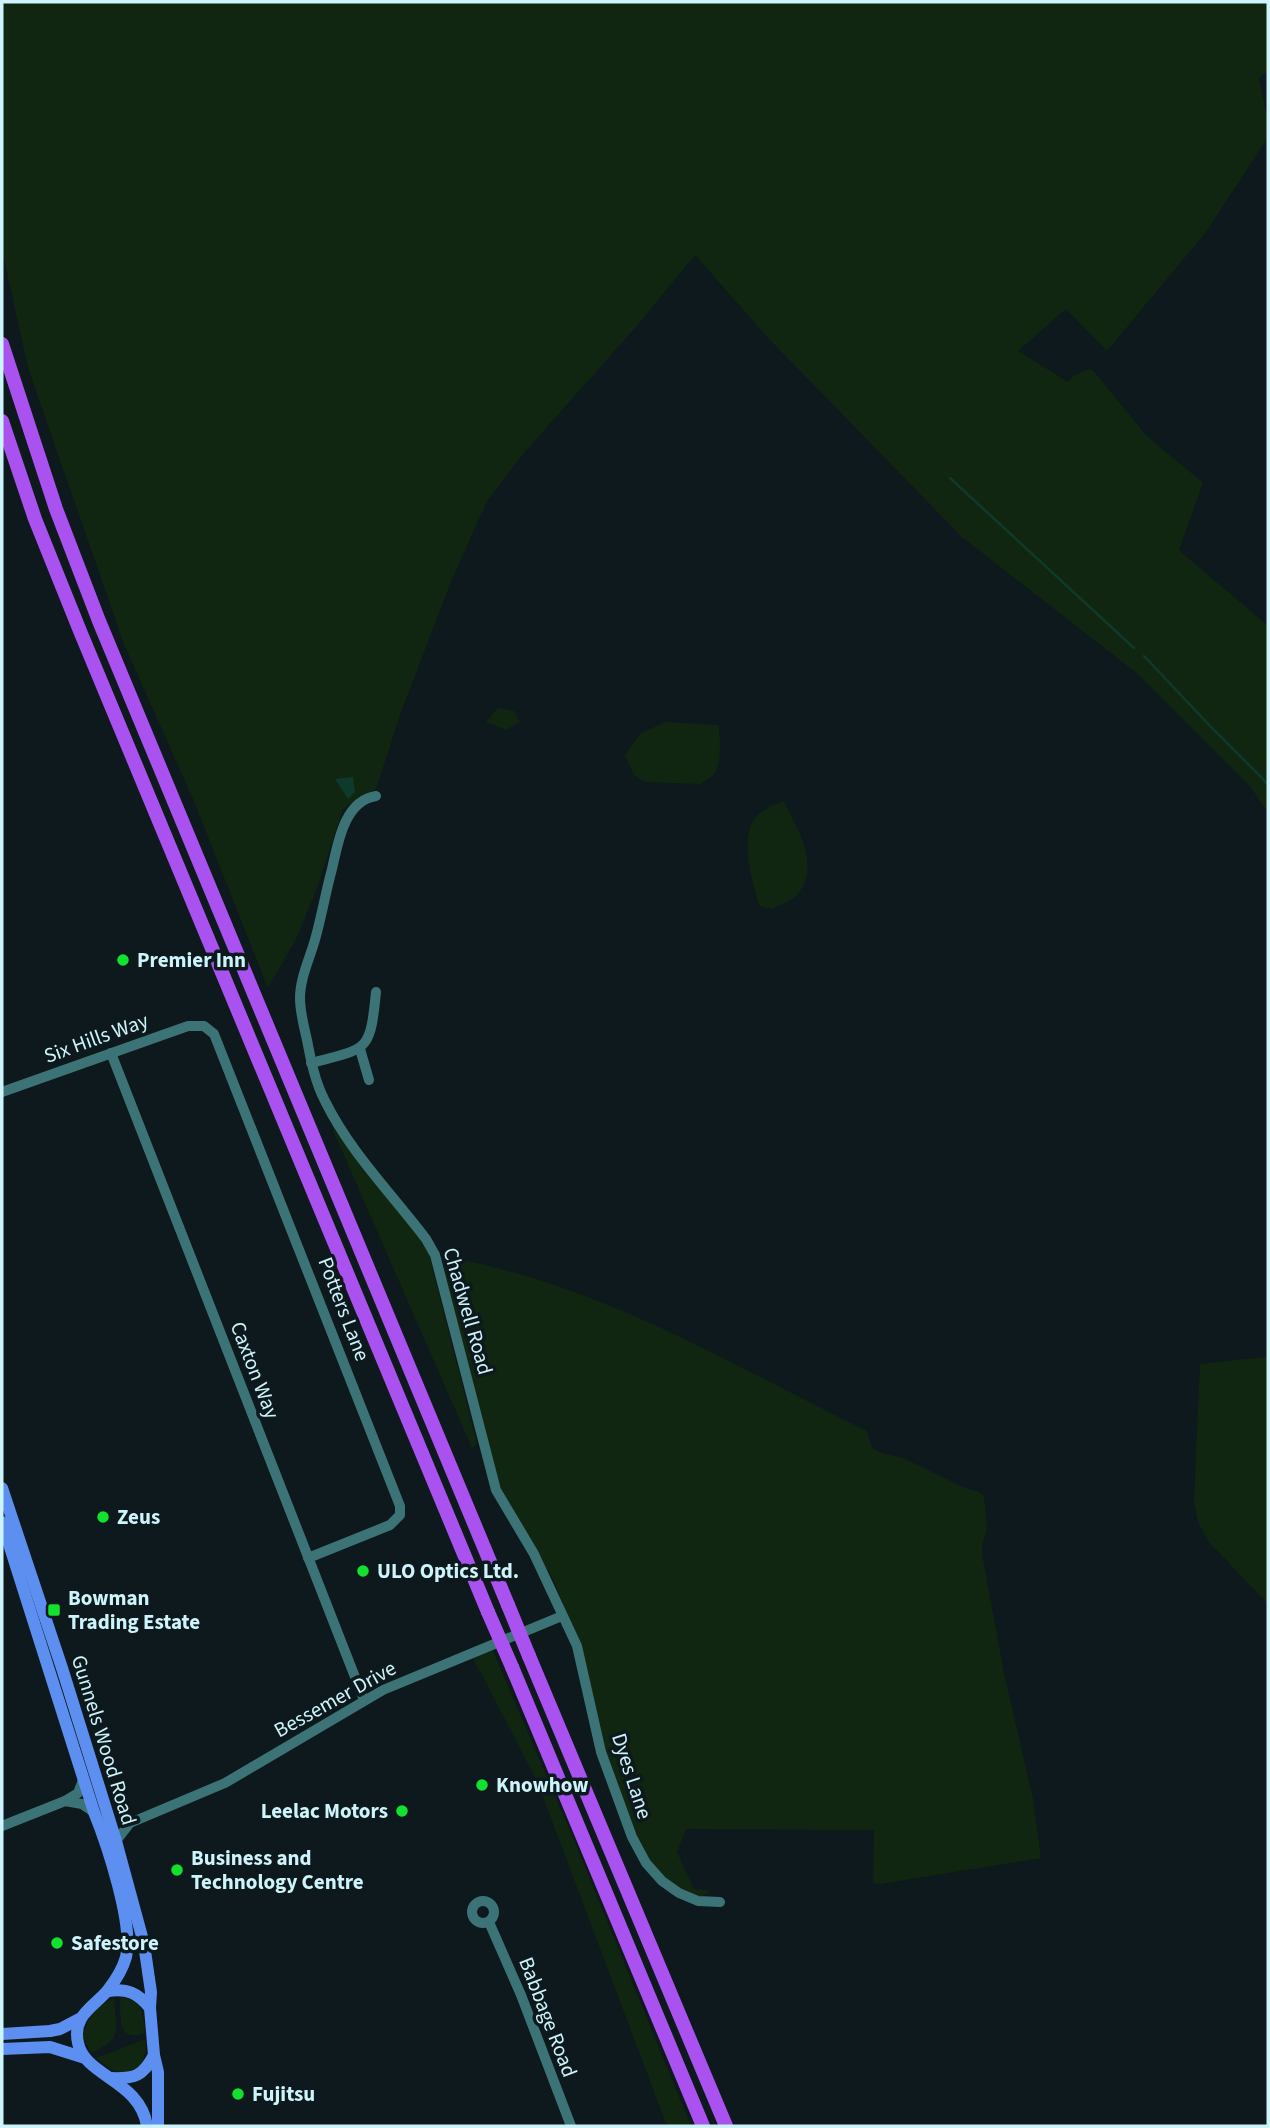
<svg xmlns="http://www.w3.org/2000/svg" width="1270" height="2128" font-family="'Source Sans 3',sans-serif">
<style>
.green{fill:#112611}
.water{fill:#0e3a2b}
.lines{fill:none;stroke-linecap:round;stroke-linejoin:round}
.stream{stroke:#0e3a2b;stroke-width:2.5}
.minor{stroke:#3c7377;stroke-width:10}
.major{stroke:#5d8ff1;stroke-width:12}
.highway{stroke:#aa52f0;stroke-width:14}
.highway-bridge{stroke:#aa52f0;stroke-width:14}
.poi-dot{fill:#13e12f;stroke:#0d191c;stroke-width:2.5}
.labels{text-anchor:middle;stroke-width:7;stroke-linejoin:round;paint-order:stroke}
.poi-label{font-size:21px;font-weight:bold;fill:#cdf4fb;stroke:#0d191c;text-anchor:start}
.street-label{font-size:21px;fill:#cdf4fb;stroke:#0d191c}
</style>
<rect width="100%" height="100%" fill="#0d191c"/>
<g class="green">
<path d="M2,2H1268V71L1259,78L1268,123V137L1206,232L1107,351L1066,309L1018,351L1068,382L1073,376L1091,368L1146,435L1203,483L1179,550L1268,626V812L1249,785L1139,675L962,537L767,337L695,255L635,328L523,454L487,501L450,584L401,712L376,789L343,809L317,888L297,937L268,988L193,799L124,644L28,368L2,249Z"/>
<path d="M498,708L514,711L520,722L506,730L486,722Z"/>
<path d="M665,722L718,725C721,736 721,762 715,773C712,777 704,781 700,784L645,782L634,775L625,755L640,734Z"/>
<path d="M784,801C797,829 822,866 797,895C791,901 780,905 772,909L760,906C752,885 740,837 755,818C762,809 775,805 784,801Z"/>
<path d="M338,1128L424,1244L429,1254L477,1444L472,1448L333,1130Z"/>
<path d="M446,1257C472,1261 497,1268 523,1275C645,1311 754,1376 867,1431L872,1448L882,1453L903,1458L963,1487L979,1492L984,1497L987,1527L982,1547V1554L1004,1673L1033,1799L1041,1858L880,1884L873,1883L874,1830L686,1829L677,1852L694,1889L710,1891L703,1896L695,1897L662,1878L644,1855L618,1800L573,1631L555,1583L501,1488L491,1461L447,1293L443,1260Z"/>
<path d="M1266,1357L1268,1369V1604L1209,1542L1198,1522L1194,1502L1200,1364Z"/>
<path d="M492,1649L571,1833L691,2126H667L537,1781L473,1658Z"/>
<path d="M120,1997C142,1999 144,2014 145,2033C116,2043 121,2017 120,1997Z"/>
<path d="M114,1998C116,2030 124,2038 91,2053L83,2038C86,2019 97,2006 114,1998Z"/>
<path d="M146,2039C147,2057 140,2078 116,2071C109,2069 103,2063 96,2058Z"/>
</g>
<path class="water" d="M353,777L355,792L348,799L335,779Z"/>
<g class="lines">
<g class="stream">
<path d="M950,478L1134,648"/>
<path d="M1144,656L1211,727L1268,784"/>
</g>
<g class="minor">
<path d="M376,796C344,801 338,843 332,869C326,891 322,914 316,936C311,956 300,977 300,998C300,1012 304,1027 307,1040C311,1061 315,1082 325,1101C350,1152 392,1194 426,1239L435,1255L496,1490L534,1554L577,1646L601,1752L632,1837L646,1863L662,1881L679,1893L698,1901L720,1902"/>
<path d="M360,1049L369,1080"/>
<path d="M111,1053L364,1700"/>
<path d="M311,1063C368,1048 370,1053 376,992"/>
<path d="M2,1092L188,1026H204L214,1034L400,1506V1515L390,1525L308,1558"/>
<path d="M65,1801L82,1804L94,1812"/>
<path d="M2,1826L65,1801L78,1793L83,1780"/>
<path d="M116,1841L130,1823L225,1783L383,1690L562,1616"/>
<circle cx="483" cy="1912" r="11"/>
<path d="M489,1922L521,1995L571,2126"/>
</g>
<g class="major">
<path d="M2,1488L62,1668L116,1841L144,1944L151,1992L150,2008L154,2055L158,2072V2126"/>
<path d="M2,1522L94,1812C107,1844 134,1925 126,1957C123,1968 115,1981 108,1990C94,2007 72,2015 78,2043C85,2077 140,2080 147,2126"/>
<path d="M108,1991C127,1988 138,1993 150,2008"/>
<path d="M2,2034L50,2031L60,2029L81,2018"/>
<path d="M2,2049L50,2047L85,2058"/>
<path d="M111,2078C135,2079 143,2076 154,2055"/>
</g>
<g class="highway">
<path d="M2,344L56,509L99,621L508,1605"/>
<path d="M2,421L35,519L80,631L488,1612"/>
<path d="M529,1656L726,2126"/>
<path d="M512,1667L703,2126"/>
</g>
<g class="highway-bridge">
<path d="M508,1605L529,1656"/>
<path d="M488,1612L512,1667"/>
</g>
</g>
<g class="poi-dot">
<circle cx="123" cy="960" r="7"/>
<circle cx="103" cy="1517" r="7"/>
<circle cx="363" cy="1571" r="7"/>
<rect x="47" y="1603" width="14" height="14" rx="3.5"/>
<circle cx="482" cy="1785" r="7"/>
<circle cx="402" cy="1811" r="7"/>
<circle cx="177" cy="1870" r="7"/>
<circle cx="57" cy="1943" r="7"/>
<circle cx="238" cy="2094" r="7"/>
</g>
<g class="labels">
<g class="poi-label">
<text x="137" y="967">Premier Inn</text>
<text x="117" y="1524">Zeus</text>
<text x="377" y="1578">ULO Optics Ltd.</text>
<text x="68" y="1605">Bowman<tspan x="68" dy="24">Trading Estate</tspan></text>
<text x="496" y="1792">Knowhow</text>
<text x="388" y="1818" text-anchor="end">Leelac Motors</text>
<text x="191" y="1865">Business and<tspan x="191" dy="24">Technology Centre</tspan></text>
<text x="71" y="1950">Safestore</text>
<text x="252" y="2101">Fujitsu</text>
</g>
<g class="street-label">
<text transform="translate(96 1038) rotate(-20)" y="7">Six Hills Way</text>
<text transform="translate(344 1309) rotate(69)" y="7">Potters Lane</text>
<text transform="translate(468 1311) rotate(74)" y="7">Chadwell Road</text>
<text transform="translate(255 1370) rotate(69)" y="7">Caxton Way</text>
<text transform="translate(335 1699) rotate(-29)" y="7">Bessemer Drive</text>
<text transform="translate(104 1740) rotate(73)" y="7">Gunnels Wood Road</text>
<text transform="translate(632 1776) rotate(72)" y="7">Dyes Lane</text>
<text transform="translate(548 2017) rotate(69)" y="7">Babbage Road</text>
</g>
</g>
<rect width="1270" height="2128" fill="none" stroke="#cdf4fb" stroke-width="7"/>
</svg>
